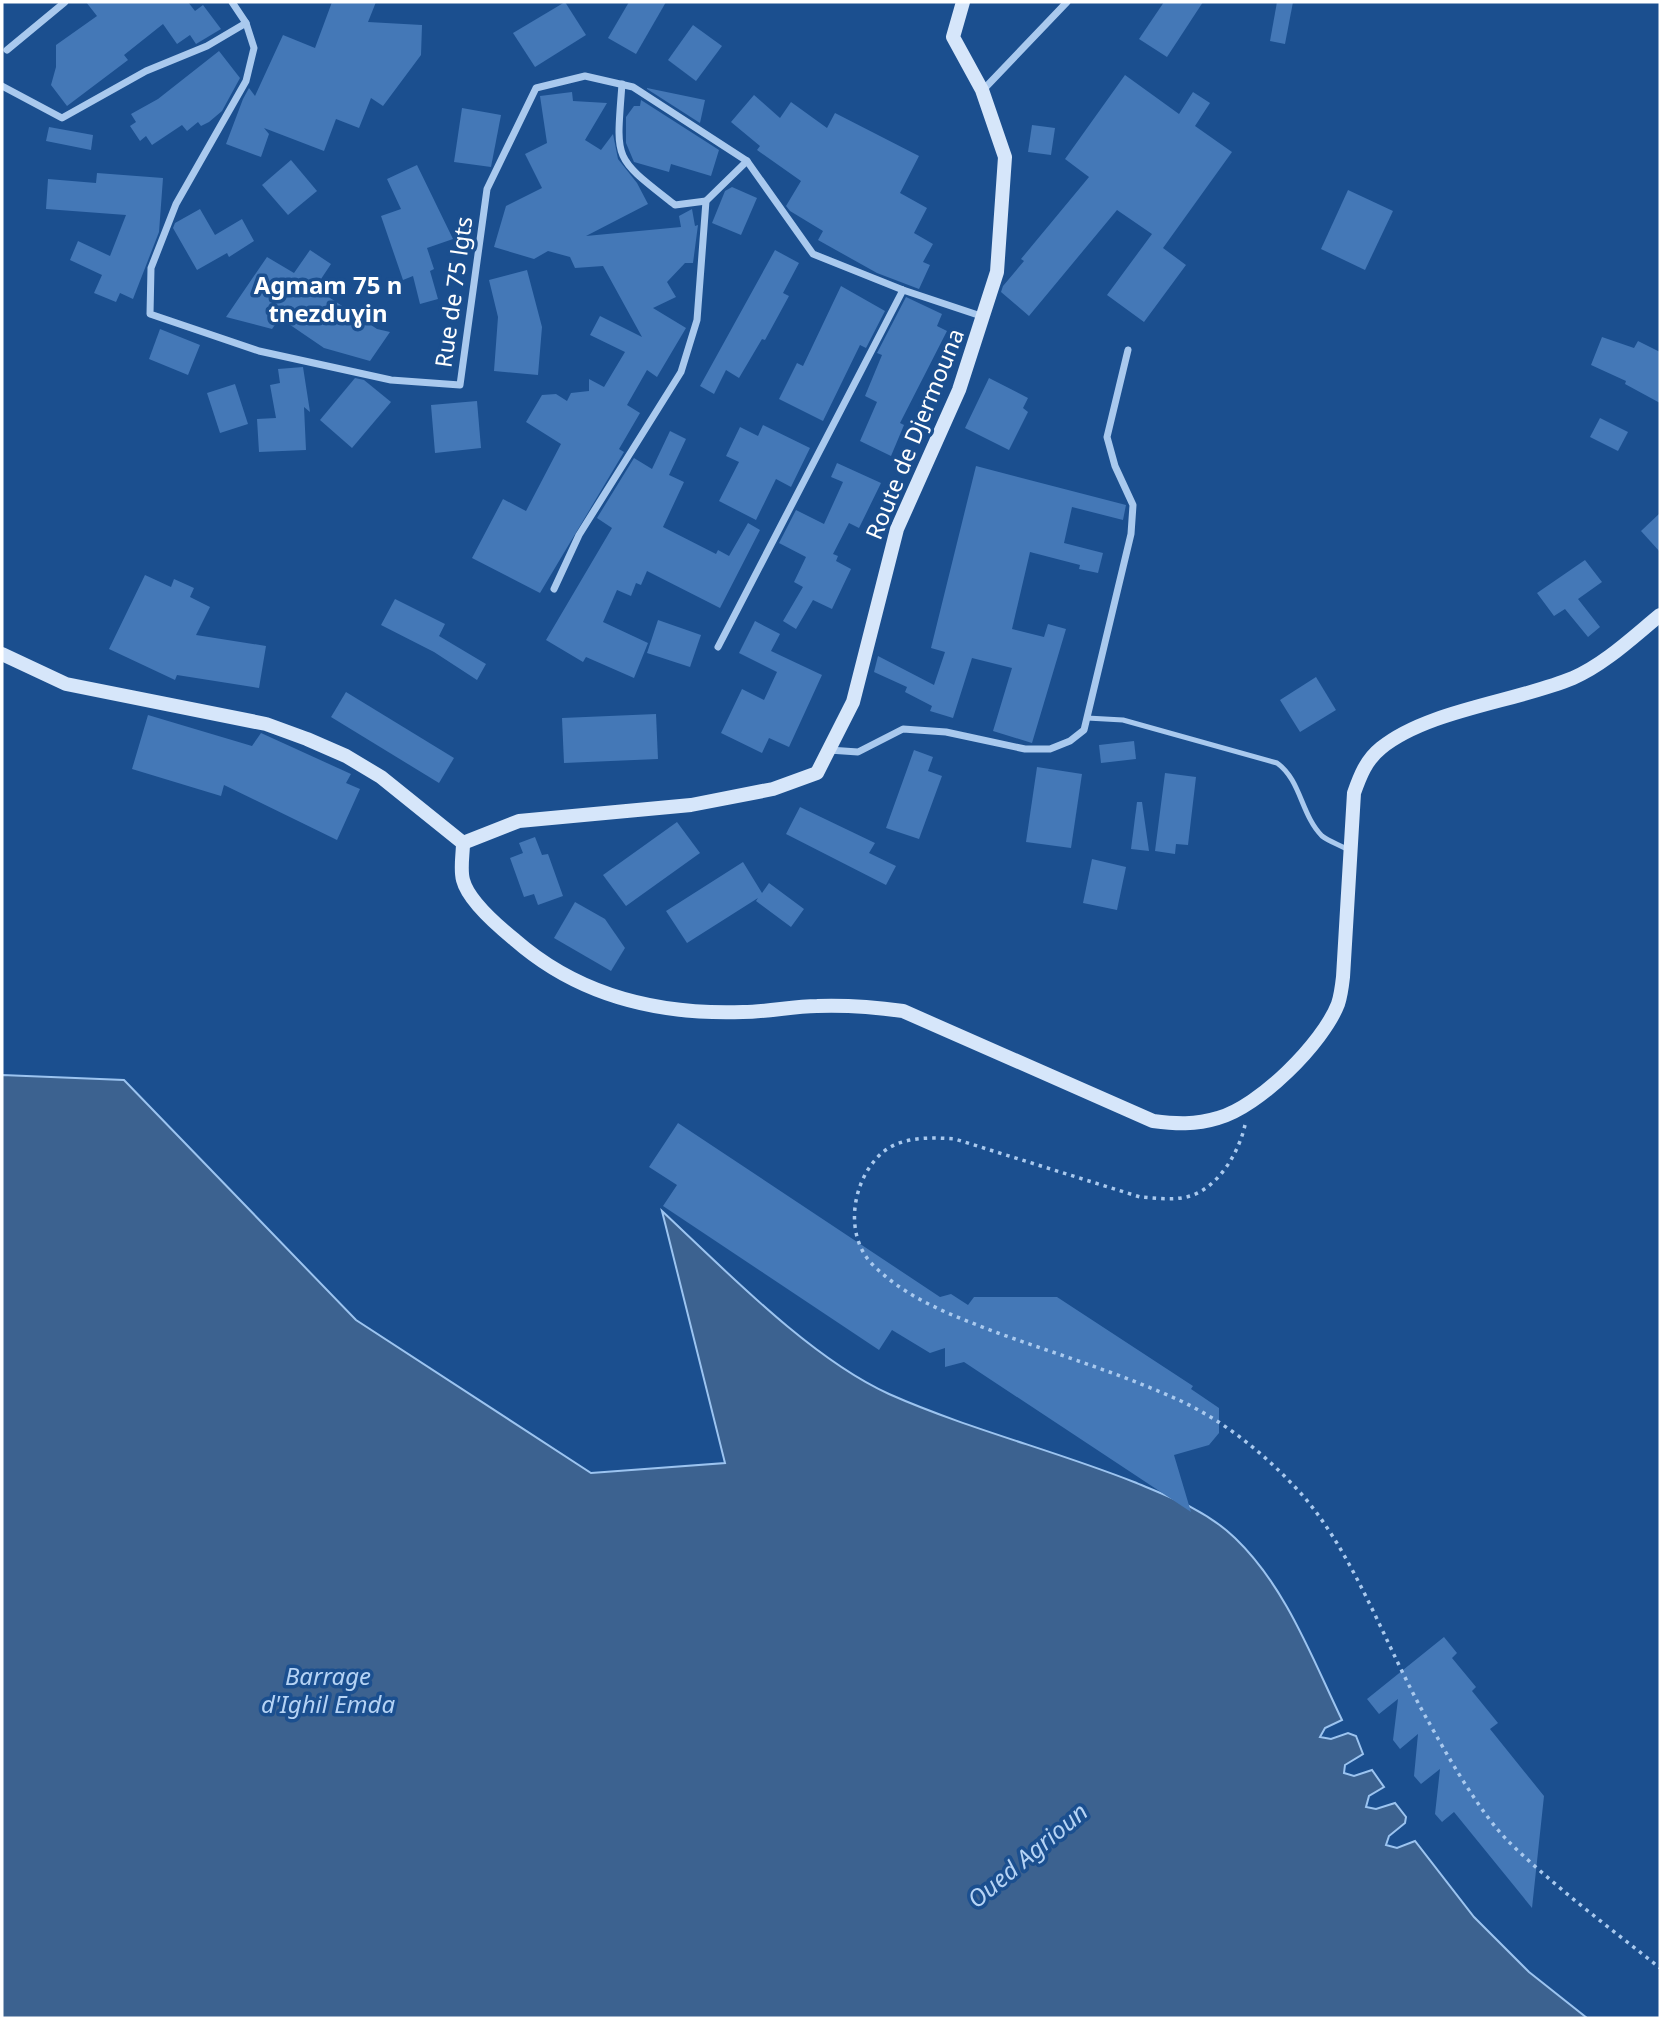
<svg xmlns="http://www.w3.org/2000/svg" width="1662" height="2020" font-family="'Noto Sans',sans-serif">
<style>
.water{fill:#3c6290;stroke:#9cc4f0;stroke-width:2}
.building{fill:#4478b7}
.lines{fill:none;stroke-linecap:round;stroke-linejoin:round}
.path{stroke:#a9c9ee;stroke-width:3.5;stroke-dasharray:3.5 5;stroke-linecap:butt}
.lane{stroke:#a9c9ee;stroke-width:5}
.street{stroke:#a9c9ee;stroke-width:7}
.secondary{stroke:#d6e6fa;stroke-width:14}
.labels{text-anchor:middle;stroke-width:7;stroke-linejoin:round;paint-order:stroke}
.street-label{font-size:23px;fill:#fff;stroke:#1b4f8f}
.neighbourhood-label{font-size:24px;font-weight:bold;fill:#fff;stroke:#1b4f8f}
.water-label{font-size:24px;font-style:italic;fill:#b5d3f5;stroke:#1b4f8f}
</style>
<rect width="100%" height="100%" fill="#1b4f8f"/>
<path class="water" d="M2,1075L124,1080L356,1320L591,1473L725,1463L662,1211C725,1270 811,1359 889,1394C968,1429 1053,1450 1134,1482C1170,1497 1206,1510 1235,1538C1286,1587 1312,1658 1342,1720L1325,1728L1320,1737L1331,1739L1348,1733L1356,1736L1363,1754L1345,1765L1344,1773L1354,1776L1372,1770L1384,1787L1369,1796L1366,1807L1376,1809L1395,1803L1406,1817L1405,1823L1389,1836L1386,1845L1397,1848L1415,1841L1474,1917L1529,1972L1587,2018H2Z"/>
<g class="building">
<path d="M86,2H188L195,11L203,5L221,29L196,44L190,35L177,44L163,24L124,55L128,60L67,106L51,85L56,67V45L97,16Z"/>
<path d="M332,2H376L368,22L422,25L421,55L383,106L371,98L359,128L336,119L324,151L264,128L269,134L261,157L226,144L243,99L249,88L255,96L283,35L315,48Z"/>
<path d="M565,2L586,35L535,67L513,33Z"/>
<path d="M629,2H666L636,54L608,38Z"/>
<path d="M1164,2H1203L1167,57L1139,39Z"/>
<path d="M1277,2H1293L1285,44L1270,41Z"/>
<path d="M693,25L722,46L696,81L668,60Z"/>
<path d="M219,51L240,78L222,111L209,122L201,126L198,122L187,131L182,125L152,145L146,136L140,141L130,126L136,122L131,114L158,99Z"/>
<path d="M1125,75L1179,114L1193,92L1210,103L1195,126L1232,152L1163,248L1186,265L1144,322L1107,295L1152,234L1117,210L1029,316L1001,292L1003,286L1024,261L1021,259L1089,177L1065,159Z"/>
<path d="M647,88L705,100L700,123L647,89Z"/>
<path d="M572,92L573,101L607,103L585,140L601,150L613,134L618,159L637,183L648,204L586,236L681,227L679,216L692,209L695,226L698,225L693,263H685L667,282L676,297L653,308L686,328L657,377L647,370L627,405L640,413L619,449L624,452L540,593L472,558L503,499L526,511L561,444L526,422L542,395L556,394L567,401L571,393L589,391V379L604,387L625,352L590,335L600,316L642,337L603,266L575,268L570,257L548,251L534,259L494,247L506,206L542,188L525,154L547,143L540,96Z"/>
<path d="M754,95L780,118L791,102L827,128L835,113L919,156L900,193L927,208L914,233L933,244L923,262L930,265L919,289L877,273L818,240L823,231L790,211L786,206L801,181L757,150L760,146L731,122Z"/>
<path d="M641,100L719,150L711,176L671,164L669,172L634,162L626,143V117L634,106H640Z"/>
<path d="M462,108L501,115L491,167L454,162Z"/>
<path d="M1032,125L1055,128L1051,155L1028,152Z"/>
<path d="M49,127L93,135L91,150L46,141Z"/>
<path d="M291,160L317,191L288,215L262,185Z"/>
<path d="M417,165L453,239L427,248L434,269L430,271L438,299L420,304L413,276L403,280L381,216L401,209L387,179Z"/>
<path d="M97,173L163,178L159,232L133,299L120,293L116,302L94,293L102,275L70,260L78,241L110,256L126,215L46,209L48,179L96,183Z"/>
<path d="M732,187L757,198L741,235L712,223L725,191Z"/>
<path d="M1348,190L1393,211L1365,270L1321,249Z"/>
<path d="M200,209L215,235L242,219L254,241L229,257L227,253L197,270L173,228L175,223Z"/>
<path d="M310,250L331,264L315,288L377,329L390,332L370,361L324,348L280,318L272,329L226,317L267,257L294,273Z"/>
<path d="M775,250L799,263L783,293L789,296L765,340L762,339L739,378L726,370L714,394L700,386Z"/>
<path d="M527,270L542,327L538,375L494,371L498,317L489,280Z"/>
<path d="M841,286L885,311L866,348L860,345L823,421L779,399L797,363L803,366Z"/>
<path d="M906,297L942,314L937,326L947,331L900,423L904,425L891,456L860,441L877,402L865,396L882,355L877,353Z"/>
<path d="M160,329L200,345L188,375L149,359Z"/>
<path d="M1602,337L1634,348L1638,341L1660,352V403L1625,384L1626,381L1591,365Z"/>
<path d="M303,367L310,412L304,407L306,450L259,452L257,419L276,418L270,385L280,383L278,369Z"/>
<path d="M355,378L364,380L391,402L352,448L320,420Z"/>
<path d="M989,378L1028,398L1023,408L1028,412L1009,450L965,428Z"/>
<path d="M235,384L248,424L220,433L207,393Z"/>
<path d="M477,401L481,448L435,453L431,405Z"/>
<path d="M1600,418L1628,432L1618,451L1590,437Z"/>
<path d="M763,425L810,448L791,487L776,479L756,520L719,501L739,462L726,456L740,427L758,436Z"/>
<path d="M670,431L686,439L669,475L684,482L663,527L716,554L718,550L729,556L748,523L760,530L720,608L647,571L641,585L636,583L631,596L617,590L603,622L648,643L634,678L586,657L583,662L546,640L612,528L597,518L634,458L652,469Z"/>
<path d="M837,463L881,483L859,528L849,523L833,554L838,556L836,561L851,569L832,609L813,600L796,629L783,621L803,587L794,582L806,557L779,543L796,510L824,524L843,482L831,477Z"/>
<path d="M976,466L1126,505L1123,520L1072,507L1064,543L1103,553L1098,573L1079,569L1080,565L1030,552L1012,629L1044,637L1048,624L1066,629L1032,743L993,731L1012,668L972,658L953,718L930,711L932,706L905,692L907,687L874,672L878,656L934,685L945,652L931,648Z"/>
<path d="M1660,513V552L1641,531Z"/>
<path d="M1585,560L1602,582L1578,599L1600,627L1588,637L1565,609L1554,616L1537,593Z"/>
<path d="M145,575L171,587L174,579L194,588L190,597L210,607L196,635L266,646L259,688L177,675L175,680L109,649Z"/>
<path d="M395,599L445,624L439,636L486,664L477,680L434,652L381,625Z"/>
<path d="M658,620L701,635L690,667L647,653Z"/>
<path d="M755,621L780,634L771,651L822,675L789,747L769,738L762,753L721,733L742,689L764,700L777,672L739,653Z"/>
<path d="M1316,677L1336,710L1300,732L1280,700Z"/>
<path d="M346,692L454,758L439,783L331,717Z"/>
<path d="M656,714L658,759L564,763L562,718Z"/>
<path d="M148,715L252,746L261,733L351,774L346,783L360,789L337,840L224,785L221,796L132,769Z"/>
<path d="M1134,741L1136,759L1101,763L1099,745Z"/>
<path d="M914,750L933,757L928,771L942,776L919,839L886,828Z"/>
<path d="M1037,767L1082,774L1071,848L1026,842Z"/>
<path d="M1165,773L1196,777L1188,845L1176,844L1175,854L1155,851Z"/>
<path d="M1137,802H1142L1149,851L1131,849Z"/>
<path d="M800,807L875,843L869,853L896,866L886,885L786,834Z"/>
<path d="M677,822L700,853L626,906L603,875Z"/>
<path d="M535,837L542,855L548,854L563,896L538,905L534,894L524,897L510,858L523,853L519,843Z"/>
<path d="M1092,859L1126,867L1117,910L1083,903Z"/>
<path d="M743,862L762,893L769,883L804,909L791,927L756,901L758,898L687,943L666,911Z"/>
<path d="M575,902L605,919L625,948L611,971L554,938Z"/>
<path d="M678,1123L940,1297L951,1294L968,1305L974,1297H1057L1193,1386L1191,1389L1219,1408V1433L1209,1445L1174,1455L1191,1512L964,1362L945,1367V1348L930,1353L892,1330L879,1350L663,1206L677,1185L649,1167Z"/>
<path d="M1444,1637L1457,1653L1452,1658L1476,1687L1472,1691L1498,1723L1490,1729L1544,1796L1532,1908L1454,1812L1442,1822L1435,1814L1440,1769L1421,1784L1414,1776L1418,1734L1400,1749L1393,1740L1398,1699L1379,1714L1367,1699Z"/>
</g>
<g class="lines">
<path class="path" d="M1245,1125C1239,1152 1219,1187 1190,1196C1174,1201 1156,1198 1140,1197L955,1139C928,1137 895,1136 876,1159C851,1187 845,1237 873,1265C908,1300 954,1316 998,1333C1059,1355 1122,1374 1181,1401C1225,1422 1262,1452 1295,1487C1353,1548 1385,1646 1427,1719C1447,1755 1481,1815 1510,1843C1556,1888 1610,1928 1660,1968"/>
<path class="lane" d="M1087,718L1123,720L1277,763C1301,780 1301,815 1322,836C1328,841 1340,845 1347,849"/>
<g class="street">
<path d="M232,2L246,23"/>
<path d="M7,50L65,2"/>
<path d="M622,84C616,163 613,156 675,205L706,201"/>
<path d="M2,86L62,118L146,71L207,46L246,23L254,48L246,81L176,204L151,268L150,314L259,351L391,380L460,385L487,189L536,88L585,76L633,87L747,161L813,254L903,290L984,317"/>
<path d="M983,90L1067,2"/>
<path d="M554,589L579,535L681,372L697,320L706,201L747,161"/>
<path d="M718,647L903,290"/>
<path d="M829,750L858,752L903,729L946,732L1025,749H1050L1070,741L1084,730L1131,534L1133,505L1115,466L1107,437L1128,350"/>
</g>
<g class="secondary">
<path d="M2,654L66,684L266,724L307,739L346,756L381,777L463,843C463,854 460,869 463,880C468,900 499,927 515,940C579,996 659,1015 743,1012C768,1012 793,1006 817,1006C846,1005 874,1007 903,1011L1153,1121C1176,1124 1195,1125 1218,1118C1259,1107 1323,1043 1338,1004C1341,995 1342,986 1343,977L1354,793C1360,776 1366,760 1381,748C1428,710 1515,702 1573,678C1605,664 1633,637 1660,615"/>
<path d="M463,843L519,821L691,805L773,789L817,773L853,702L897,529L959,390L997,272L1005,157L982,90L953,37L963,2"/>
</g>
</g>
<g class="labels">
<g class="street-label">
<text transform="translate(454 292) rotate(-82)" y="8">Rue de 75 lgts</text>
<text transform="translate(915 434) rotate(-68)" y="8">Route de Djermouna</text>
</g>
<g class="neighbourhood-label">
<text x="328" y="294">Agmam 75 n<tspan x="328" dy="28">tnezduɣin</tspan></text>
</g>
<g class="water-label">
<text x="328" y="1685">Barrage<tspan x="328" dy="28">d'Ighil Emda</tspan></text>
<text transform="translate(1028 1856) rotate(-40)" y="8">Oued Agrioun</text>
</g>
</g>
<rect width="1662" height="2020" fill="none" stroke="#ffffff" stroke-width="7"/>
</svg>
